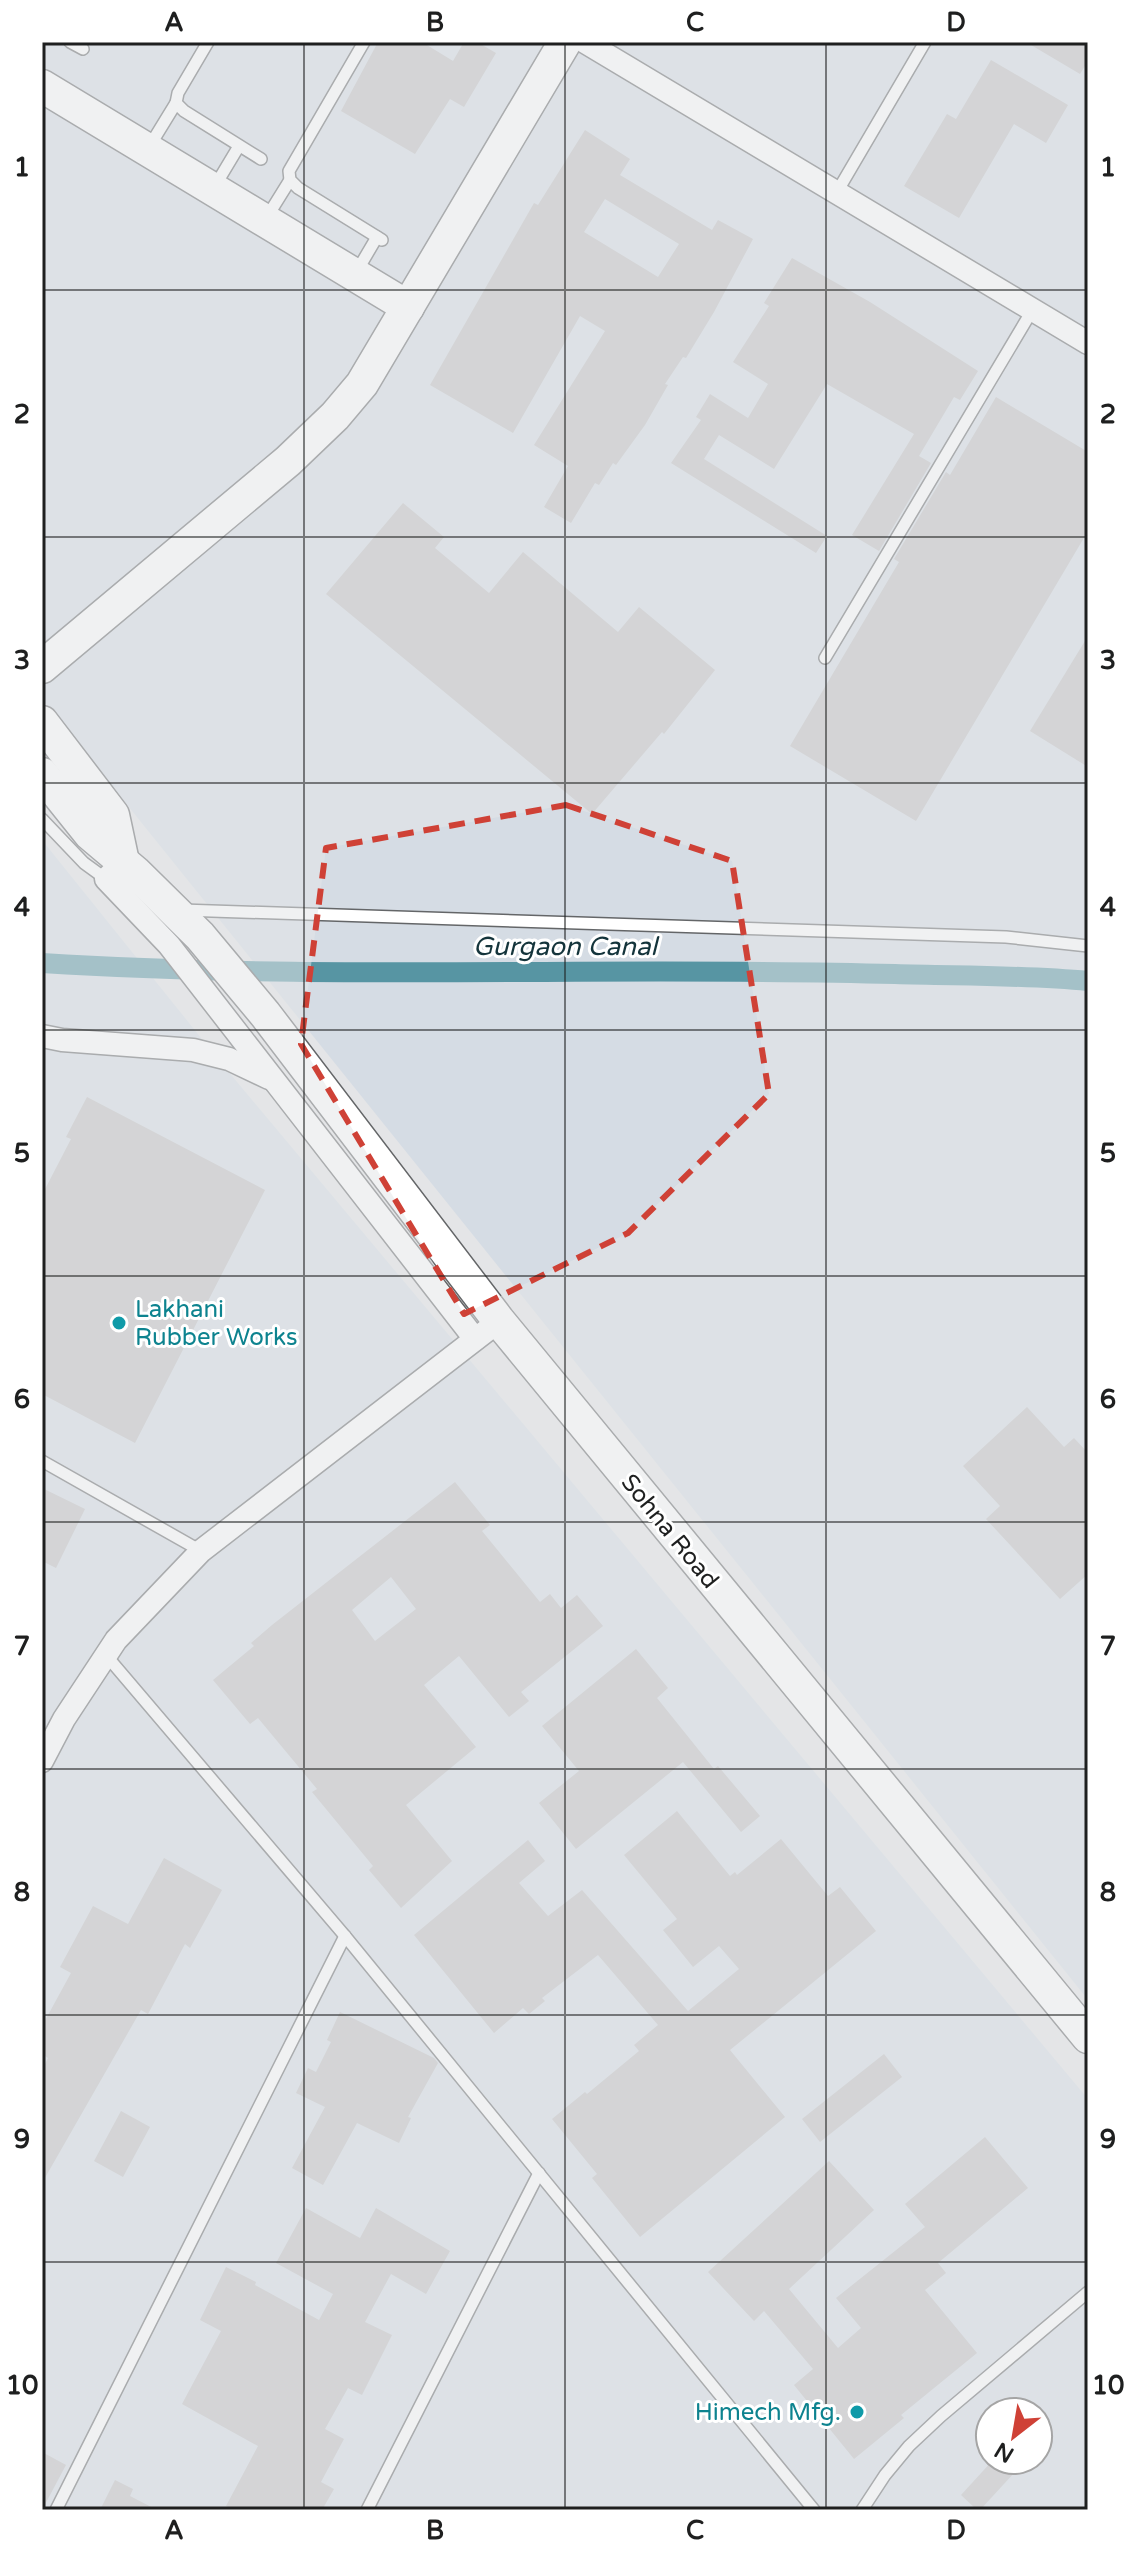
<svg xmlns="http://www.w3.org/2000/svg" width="1130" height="2552" font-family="'Varela Round',sans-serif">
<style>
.built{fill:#d5dce4;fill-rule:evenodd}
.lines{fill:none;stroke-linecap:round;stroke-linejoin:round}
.canal{stroke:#5795a3;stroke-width:20}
.building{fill:#c0bfc1;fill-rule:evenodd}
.lane-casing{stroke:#646668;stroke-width:14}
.street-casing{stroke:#646668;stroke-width:25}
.secondary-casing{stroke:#646668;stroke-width:35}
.lane{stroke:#fff;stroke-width:11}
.street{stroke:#fff;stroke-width:22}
.secondary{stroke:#fff;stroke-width:32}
.marked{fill:none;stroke:#cf4136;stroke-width:6;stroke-dasharray:16 10;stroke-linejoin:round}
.grid{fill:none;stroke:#1e1f1f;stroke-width:2;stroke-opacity:0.55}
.culture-dot{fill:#0f9aa8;stroke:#fff;stroke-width:3}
.labels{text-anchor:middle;stroke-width:6;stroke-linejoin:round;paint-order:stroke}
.culture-label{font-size:24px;fill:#0d838f;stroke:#fff;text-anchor:start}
.street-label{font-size:24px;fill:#1e1f1f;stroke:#fff}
.water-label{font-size:26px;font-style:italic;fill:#14343b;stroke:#fff}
.neatline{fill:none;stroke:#1e1f1f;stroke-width:3}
.grid-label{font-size:26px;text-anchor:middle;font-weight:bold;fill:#1e1f1f}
</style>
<rect width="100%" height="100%" fill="#e4e5e7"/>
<g class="built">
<path d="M42,42H1088V1991L1085,1996L42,699Z"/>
<path d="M42,840L222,1064L1088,2099V2510H42ZM990,2412H1038V2460H990Z"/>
</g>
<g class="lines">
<path class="canal" d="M42,963C326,981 611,966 895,974C959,976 1024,975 1088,981"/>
</g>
<g class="building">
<path d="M378,42H422L453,61L464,42H477L496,53L464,107L450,99L415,154L341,111Z"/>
<path d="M1026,42H1088V61L1080,74Z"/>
<path d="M991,60L1068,105L1046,143L1014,124L959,218L904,186L947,114L956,119Z"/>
<path d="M585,130L630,159L620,175L712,230L718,220L753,239L714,312L686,358L683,357L665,384L668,385L645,425L616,465L613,463L599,485L595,483L571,523L544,507L568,466L534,445L605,331L580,316L513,433L430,385L534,203L538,205ZM605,199L679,244L658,277L584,232Z"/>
<path d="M792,258L870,302L978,371L960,400L954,397L919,456L931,463L879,551L852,535L914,434L827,384L774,469L719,435L704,459L827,536L816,553L671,463L701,420L696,417L710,394L748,418L768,384L733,362L769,306L764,303Z"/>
<path d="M996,397L1088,452V531L916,821L790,746L899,562L894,559L946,472L950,475Z"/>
<path d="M403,503L444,537L435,548L489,593L523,552L618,632L639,607L715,670L664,734L662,732L592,814L326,594Z"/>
<path d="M1088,636V767L1030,731Z"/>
<path d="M87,1097L265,1190L135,1443L42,1394V1195L71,1139L66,1137Z"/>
<path d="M1027,1407L1064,1447L1074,1438L1088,1453V1574L1060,1599L986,1519L1000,1506L963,1466Z"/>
<path d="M455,1482L490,1525L482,1531L540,1602L550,1594L561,1608L577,1595L603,1626L521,1692L529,1701L509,1717L459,1656L424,1685L476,1747L406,1805L452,1861L401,1908L369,1870L373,1866L312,1792L317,1789L258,1718L250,1724L213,1680L254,1646L251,1643L272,1625ZM391,1577L416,1609L375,1641L352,1610Z"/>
<path d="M42,1488L85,1509L56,1568L42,1561Z"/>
<path d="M636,1649L668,1688L657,1698L714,1769L718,1766L760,1816L741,1832L683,1762L576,1849L539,1803L579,1771L542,1726Z"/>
<path d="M677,1811L730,1876L735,1872L737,1875L781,1839L828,1896L840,1887L876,1931L730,2050L785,2117L640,2237L592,2178L597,2174L552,2119L585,2092L587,2094L639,2051L634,2045L658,2025L598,1955L542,1998L545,2001L529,2014L523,2008L494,2033L414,1935L528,1840L545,1861L519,1883L548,1916L582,1890L688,2011L739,1969L719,1946L693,1967L663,1930L677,1919L624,1855Z"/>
<path d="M164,1858L222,1890L190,1948L185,1944L148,2014L141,2010L42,2183V2070L48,2058L42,2054V2026L71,1973L60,1967L93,1906L128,1924Z"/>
<path d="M340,2012L434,2058L438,2063L408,2117L411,2118L399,2143L357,2123L323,2185L292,2168L325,2107L296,2093L308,2068L316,2072L331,2042L327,2040Z"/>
<path d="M884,2054L902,2077L820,2142L802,2119Z"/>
<path d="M121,2111L150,2127L123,2177L94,2161Z"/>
<path d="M985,2137L1028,2188L938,2263L946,2273L925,2290L977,2353L901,2415L904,2418L854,2459L794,2385L813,2369L764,2311L754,2321L708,2272L829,2161L874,2210L789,2289L838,2348L861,2328L836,2298L925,2227L905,2204Z"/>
<path d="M306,2208L360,2238L376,2208L450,2251L426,2294L391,2274L365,2322L392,2335L362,2395L348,2388L325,2429L344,2439L321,2482L334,2489L322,2510H234L226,2506L258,2446L182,2404L221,2331L200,2320L226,2267L256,2282L255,2285L319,2320L333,2294L276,2263Z"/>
<path d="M42,2452L66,2465L42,2510Z"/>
<path d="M993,2460H1026L980,2510H977L961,2495Z"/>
<path d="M115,2480L133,2489L130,2496L157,2510H100Z"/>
</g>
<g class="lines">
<g class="lane-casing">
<g id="lane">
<path d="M70,42L83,49"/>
<path d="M208,42L178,93L176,103L184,111L261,159"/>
<path d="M364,42L289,171L290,180L298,188L382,240"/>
<path d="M149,147L176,103"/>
<path d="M215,186L239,146"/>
<path d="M837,192L925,42"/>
<path d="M267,217L290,180"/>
<path d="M357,271L377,237"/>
<path d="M825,658L1033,309"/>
<path d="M42,819L84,863L106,879"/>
<path d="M182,910L1006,937L1088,946"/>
<path d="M42,1461L201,1551"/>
<path d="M105,1654L345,1936L814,2510"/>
<path d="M56,2510L345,1936"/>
<path d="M367,2510L539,2173"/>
<path d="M862,2510L885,2475L909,2446L941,2416L1088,2292"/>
</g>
</g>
<g class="street-casing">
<g id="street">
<path d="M585,42L1088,343"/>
<path d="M123,862L106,879L169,945L475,1339"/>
<path d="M42,1036L62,1040L193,1050L229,1059L269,1078"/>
<path d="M42,1761L64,1719L116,1640L201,1551L499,1321"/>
</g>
</g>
<g class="secondary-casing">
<g id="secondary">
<path d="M42,86L408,307"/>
<path d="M42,667L288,461L335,416L362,384L565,42"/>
<path d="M42,722L113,815L123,862"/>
<path d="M42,774L90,834L135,872L200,936L265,1014L499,1321L1088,2037"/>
</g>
</g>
<use href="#lane" class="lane"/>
<use href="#street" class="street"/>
<use href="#secondary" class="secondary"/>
</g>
<path d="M0 0H1130V2552H0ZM566,805L732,861L769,1094L628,1233L464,1314L301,1044L326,848Z" fill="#e4e5e7" fill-opacity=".55" fill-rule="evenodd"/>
<path class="marked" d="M566,805L732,861L769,1094L628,1233L464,1314L301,1044L326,848Z"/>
<path class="grid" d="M304,42V2510M565,42V2510M826,42V2510M42,290H1088M42,537H1088M42,783H1088M42,1030H1088M42,1276H1088M42,1522H1088M42,1769H1088M42,2015H1088M42,2262H1088"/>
<g class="culture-dot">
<circle cx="119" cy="1323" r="8"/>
<circle cx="857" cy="2412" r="8"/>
</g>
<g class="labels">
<g class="culture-label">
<text x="135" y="1317">Lakhani<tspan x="135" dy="28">Rubber Works</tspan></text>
<text x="841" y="2420" text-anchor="end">Himech Mfg.</text>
</g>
<g class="street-label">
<text transform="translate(670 1531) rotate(51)" y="8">Sohna Road</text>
</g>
<g class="water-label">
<text x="565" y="955">Gurgaon Canal</text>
</g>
</g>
<rect width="1130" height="2552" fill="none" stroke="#ffffff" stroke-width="88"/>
<g transform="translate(1014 2436) rotate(211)"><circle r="38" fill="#ffffff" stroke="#a5a5a5" stroke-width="2"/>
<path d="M0-6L14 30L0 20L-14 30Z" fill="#cf4136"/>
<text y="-12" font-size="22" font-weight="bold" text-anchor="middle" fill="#1e1f1f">N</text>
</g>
<rect x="44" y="44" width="1042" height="2464" class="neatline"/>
<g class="grid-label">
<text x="174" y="31">A</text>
<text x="435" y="31">B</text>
<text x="695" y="31">C</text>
<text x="956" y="31">D</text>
<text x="22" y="176">1</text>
<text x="1108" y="176">1</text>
<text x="22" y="423">2</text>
<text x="1108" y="423">2</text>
<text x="22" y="669">3</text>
<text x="1108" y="669">3</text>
<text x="22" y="916">4</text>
<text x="1108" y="916">4</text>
<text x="22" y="1162">5</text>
<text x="1108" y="1162">5</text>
<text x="22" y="1408">6</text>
<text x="1108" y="1408">6</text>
<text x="22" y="1655">7</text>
<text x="1108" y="1655">7</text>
<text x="22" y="1901">8</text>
<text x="1108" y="1901">8</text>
<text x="22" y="2148">9</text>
<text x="1108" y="2148">9</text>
<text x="22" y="2394">10</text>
<text x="1108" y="2394">10</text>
<text x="174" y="2539">A</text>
<text x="435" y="2539">B</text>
<text x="695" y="2539">C</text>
<text x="956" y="2539">D</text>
</g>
</svg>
